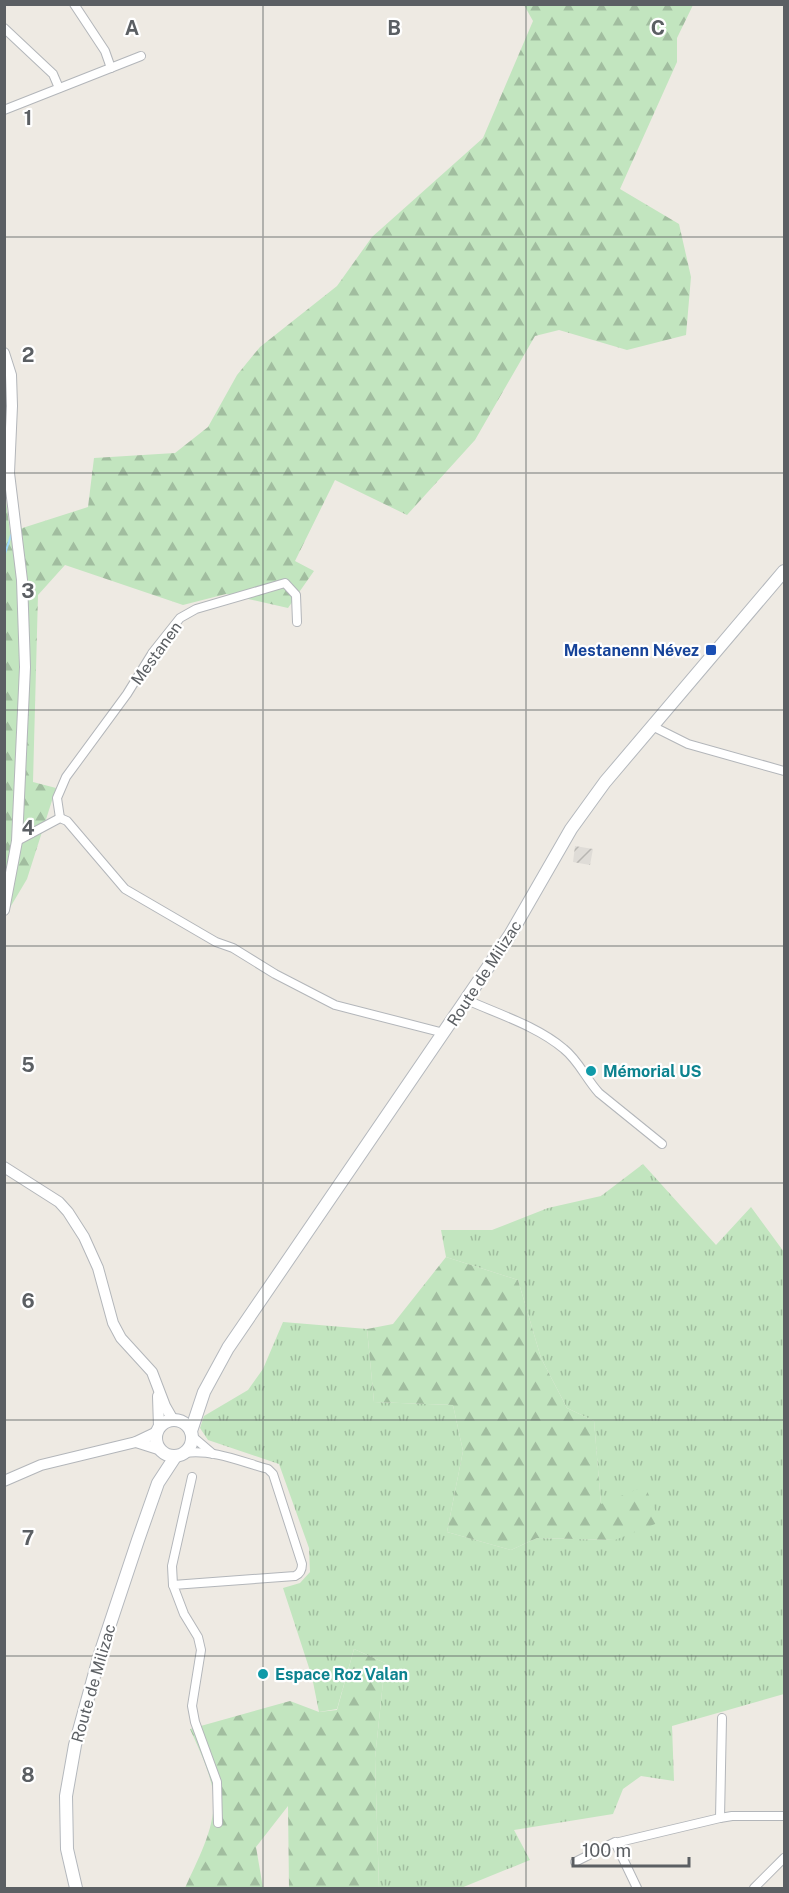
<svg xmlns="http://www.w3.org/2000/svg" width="789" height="1893" font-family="'Public Sans',sans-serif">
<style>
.industrial{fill:url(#industrial-furrows)}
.grass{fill:url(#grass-tufts)}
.forest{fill:url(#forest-firs)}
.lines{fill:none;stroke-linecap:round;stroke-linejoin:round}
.stream{stroke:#a2dcfe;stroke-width:2}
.minor-casing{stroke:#b3b6ba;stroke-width:10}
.tertiary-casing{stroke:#b3b6ba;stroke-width:12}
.secondary-casing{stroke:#b4b8bd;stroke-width:14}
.minor{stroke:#fff;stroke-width:8}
.tertiary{stroke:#fff;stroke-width:10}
.secondary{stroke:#fff;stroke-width:12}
.grid{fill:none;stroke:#5b5f63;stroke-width:1.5;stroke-opacity:0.55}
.transit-dot{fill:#1a4fb4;stroke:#fff;stroke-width:2}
.culture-dot{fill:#0f9aa8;stroke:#fff;stroke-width:2}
.labels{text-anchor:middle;stroke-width:4.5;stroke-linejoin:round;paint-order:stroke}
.transit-label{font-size:16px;font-weight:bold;fill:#164399;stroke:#fff;text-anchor:end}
.street-label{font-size:16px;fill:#5b5f63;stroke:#fff}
.culture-label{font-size:16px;font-weight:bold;fill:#0d838f;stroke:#fff;text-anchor:start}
.grid-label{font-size:20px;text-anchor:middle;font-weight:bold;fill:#5b5f63;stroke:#fff;stroke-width:4.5;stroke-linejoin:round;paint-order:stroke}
</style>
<defs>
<pattern id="industrial-furrows" width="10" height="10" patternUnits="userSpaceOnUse" patternTransform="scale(1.5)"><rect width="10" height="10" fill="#dfdcd7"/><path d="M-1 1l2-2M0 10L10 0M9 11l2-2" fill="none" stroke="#b8b6b2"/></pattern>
<pattern id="grass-tufts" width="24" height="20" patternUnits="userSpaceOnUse" patternTransform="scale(1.5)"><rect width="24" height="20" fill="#c2e5bf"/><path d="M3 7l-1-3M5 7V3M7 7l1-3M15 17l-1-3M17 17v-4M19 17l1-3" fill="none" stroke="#a1bd9f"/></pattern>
<pattern id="forest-firs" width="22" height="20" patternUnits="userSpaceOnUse" patternTransform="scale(1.5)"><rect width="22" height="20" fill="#c2e5bf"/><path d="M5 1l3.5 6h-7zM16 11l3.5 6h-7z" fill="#a1bd9f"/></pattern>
</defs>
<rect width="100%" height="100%" fill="#eeeae3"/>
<path class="industrial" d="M575,846L593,849L590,865L573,862Z"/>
<path class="grass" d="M643,1164L716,1245L751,1207L784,1252V1694L672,1726L674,1781L641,1776L623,1789L613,1814L514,1830L530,1860L461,1888H379L375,1758L385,1663L354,1649L337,1709L319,1712L312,1677L283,1588L300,1583L310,1572L309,1548L279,1464L208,1440L200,1428L204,1416L248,1390L263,1369L283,1322L367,1329L374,1402L453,1405L463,1451L447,1532L511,1550L537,1538L615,1540L601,1505L594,1421L567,1408L541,1358L518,1280L446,1257L441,1230H492L548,1208L601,1196Z"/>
<g class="forest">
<path d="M524,5H693L677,38V62L620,189L679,224L691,277L686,335L627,350L559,330L535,336L475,440L407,515L335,480L295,561L314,571L288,608L226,594L183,605L65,565L38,595L33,782L56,788L27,879L8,911L4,852V486L10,532L88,507L94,458L175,453L208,427L237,375L260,347L337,286L372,237L483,138L533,21Z"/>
<path d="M446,1257L518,1280L541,1358L567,1408L594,1421L601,1504L645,1486L660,1522L615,1540L537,1538L511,1550L447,1532L463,1451L453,1405L374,1402L367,1329L393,1324Z"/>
<path d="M354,1649L385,1663L375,1758L379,1888H289L288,1806L256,1847L263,1888H185C197,1861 214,1831 214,1800C213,1778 199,1749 190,1729L290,1701L319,1712L337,1710Z"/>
</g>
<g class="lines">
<path class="stream" d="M4,557L11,535"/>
<g class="minor-casing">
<g id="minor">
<path d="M74,4L105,51L111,68"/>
<path d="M4,28L53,74L59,88"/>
<path d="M4,110L141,56"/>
<path d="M654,727L688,744L784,771"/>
<path d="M60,818L57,798L66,777L127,694L153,652L180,618L196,609L285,583L296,595L297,622"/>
<path d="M17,841L60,818L67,821L125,889L216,942L233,948L275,974L335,1005L444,1033"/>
<path d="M467,1000C498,1014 537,1026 564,1049C579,1061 586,1079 599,1093L662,1144"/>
<path d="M192,1436L213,1454"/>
<path d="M185,1453C213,1449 242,1462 268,1469L273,1474L302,1564C302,1570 300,1574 295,1576L173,1585L184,1614L198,1637L201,1650L192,1706L195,1722L217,1782L218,1823"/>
<path d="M173,1585L172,1566L192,1477"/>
<path d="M720,1818L732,1816H784"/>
<path d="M615,1843L720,1818L722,1718"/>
<path d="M575,1862L615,1842L637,1888"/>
<path d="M754,1888L784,1858"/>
</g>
</g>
<g class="tertiary-casing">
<g id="tertiary">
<path d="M4,353L11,375L12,406L9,473L22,580L25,667L17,841L4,910"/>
<path d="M4,1167L59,1202L68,1212L84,1237L98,1268L113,1323L121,1338L152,1372L165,1406L173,1420"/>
<path d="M158,1396L159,1427"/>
<path d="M136,1442L158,1449"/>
<path d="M4,1481L41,1465L136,1442L157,1432"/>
</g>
</g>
<g class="secondary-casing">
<g id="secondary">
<circle cx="174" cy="1438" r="18"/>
<path d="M191,1431L204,1392L228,1348L510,935L571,829L605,782L784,571"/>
<path d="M76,1888L67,1849L66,1796L75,1745L100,1654L138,1540L158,1483L175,1457"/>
</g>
</g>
<use href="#minor" class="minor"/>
<use href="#tertiary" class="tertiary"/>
<use href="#secondary" class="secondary"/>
</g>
<path class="grid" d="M263,4V1888M526,4V1888M4,237H784M4,473H784M4,710H784M4,946H784M4,1183H784M4,1420H784M4,1656H784"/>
<rect class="transit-dot" x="705" y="644" width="12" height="12" rx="3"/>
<g class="culture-dot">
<circle cx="591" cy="1071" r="6"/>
<circle cx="263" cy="1674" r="6"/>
</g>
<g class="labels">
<g class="transit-label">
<text x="699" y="656">Mestanenn Névez</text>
</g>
<g class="street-label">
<text transform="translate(156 653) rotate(-54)" y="6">Mestanen</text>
<text transform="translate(484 973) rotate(-57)" y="6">Route de Milizac</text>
<text transform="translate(93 1683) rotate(-74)" y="6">Route de Milizac</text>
</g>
<g class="culture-label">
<text x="603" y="1077">Mémorial US</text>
<text x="275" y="1680">Espace Roz Valan</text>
</g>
</g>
<g class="grid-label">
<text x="132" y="35">A</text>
<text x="394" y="35">B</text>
<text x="658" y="35">C</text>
<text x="28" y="125">1</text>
<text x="28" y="362">2</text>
<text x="28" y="598">3</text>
<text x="28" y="835">4</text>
<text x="28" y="1072">5</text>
<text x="28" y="1308">6</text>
<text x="28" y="1545">7</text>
<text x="28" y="1782">8</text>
</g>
<rect width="789" height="1893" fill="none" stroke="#5b5f63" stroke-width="12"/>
<path d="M573 1857v9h116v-9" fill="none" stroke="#5b5f63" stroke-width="3"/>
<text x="582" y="1857" font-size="18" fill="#5b5f63" stroke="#ffffff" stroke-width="4.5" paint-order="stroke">100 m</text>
</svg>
